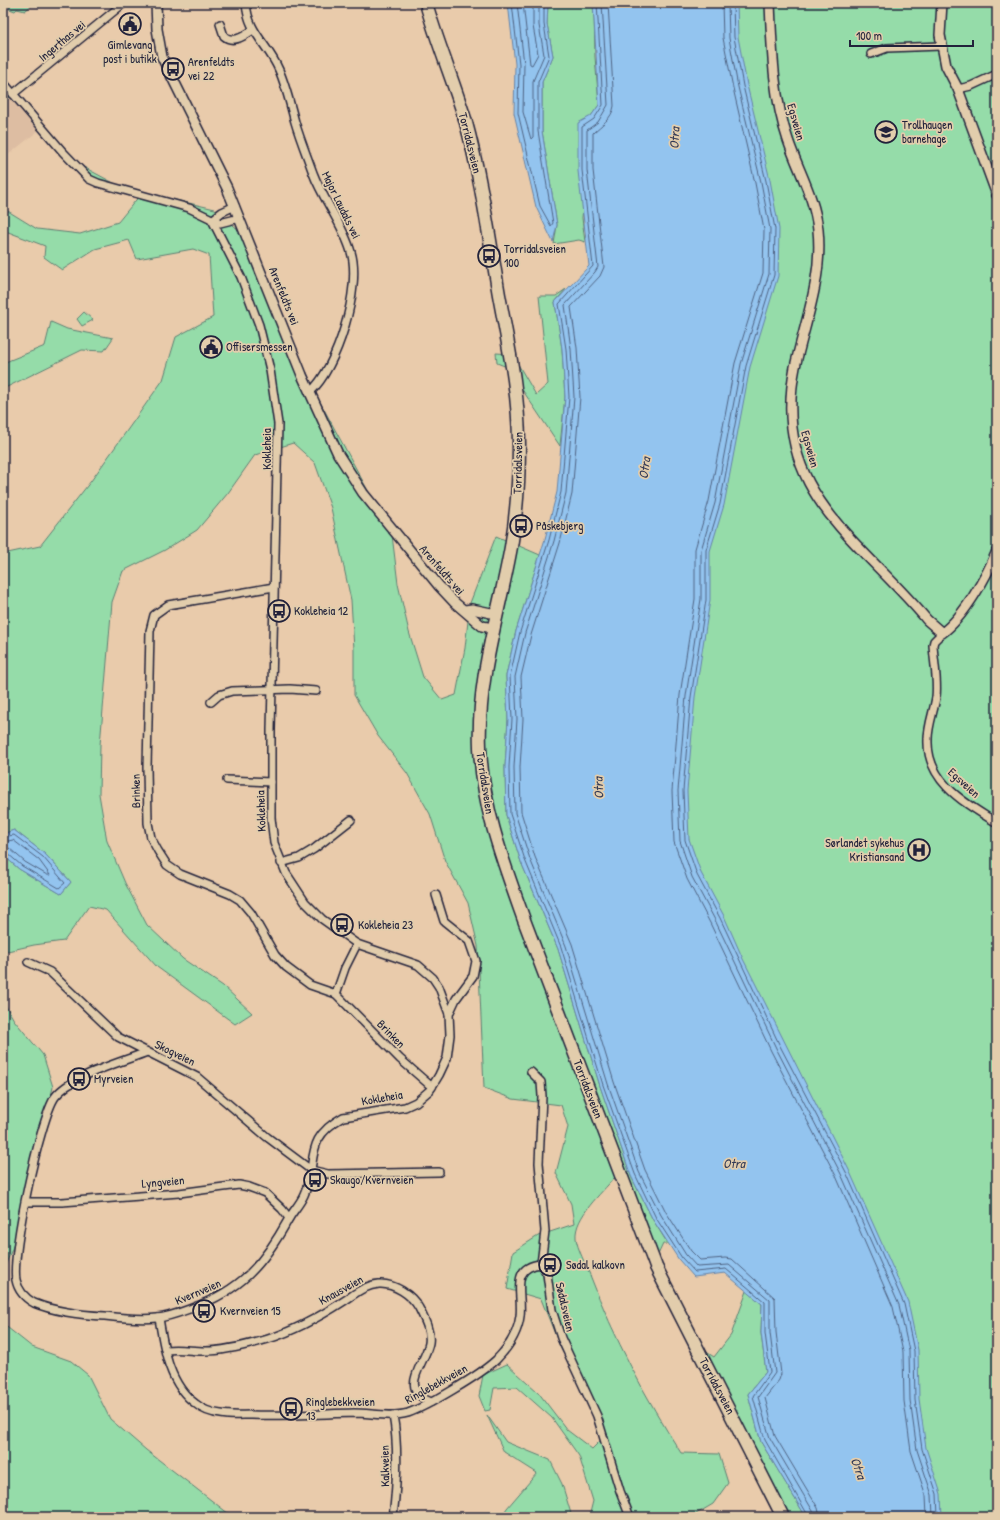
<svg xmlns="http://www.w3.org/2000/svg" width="1000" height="1520" font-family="'Patrick Hand',sans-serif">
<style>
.built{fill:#ddbda2}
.green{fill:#95dca9;stroke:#5c7f72}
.water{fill:#93c4ef;stroke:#6683a7}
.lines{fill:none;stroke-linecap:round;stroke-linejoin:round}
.shore{stroke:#4f6383;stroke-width:1}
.minor-casing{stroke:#22223b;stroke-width:10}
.tertiary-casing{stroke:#22223b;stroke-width:12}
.primary-casing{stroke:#22223b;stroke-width:15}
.minor{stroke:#e2cdac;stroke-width:7}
.tertiary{stroke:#e2cdac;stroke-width:9}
.primary{stroke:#e2cdac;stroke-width:12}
.labels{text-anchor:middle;stroke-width:3.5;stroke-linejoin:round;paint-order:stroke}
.street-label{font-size:12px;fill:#22223b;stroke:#e2cdac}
.poi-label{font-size:12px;fill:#22223b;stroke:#e2cdac;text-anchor:start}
.water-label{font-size:13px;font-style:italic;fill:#333a56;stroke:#e2cdac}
</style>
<rect width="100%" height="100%" fill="#e9cbab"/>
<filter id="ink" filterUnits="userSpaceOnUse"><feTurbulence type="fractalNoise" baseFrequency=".025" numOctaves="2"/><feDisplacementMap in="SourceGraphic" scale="8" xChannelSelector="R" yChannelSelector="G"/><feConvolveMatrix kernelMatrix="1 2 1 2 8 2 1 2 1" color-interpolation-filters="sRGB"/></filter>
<g filter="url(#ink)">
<path class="built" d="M3,90L38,131L3,159Z"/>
<g class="green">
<path d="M7,3H34L25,11L17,9L15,11L7,8Z"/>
<path d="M548,3H593L594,9L595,57L599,105L591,116L582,218L585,242L579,240L554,244L557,225L542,131V82L553,56L547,24Z"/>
<path d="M683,3H997V1517H895L779,1166L632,652Z"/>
<path d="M3,80L47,131L80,165L123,188L215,209L241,232L282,319L300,365L392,535L398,584L409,632L423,677L442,700L456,695L465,648L470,603L496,536L540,555L516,631L506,676L508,719L505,767L506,815L521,862L558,949L600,1086L631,1176L653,1220L668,1244H663L656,1259L676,1309L692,1339L696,1345L714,1357L731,1335L747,1291L762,1304L761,1333L766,1372L748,1394L761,1442L806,1517H790L767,1482L667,1294L623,1187L614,1178C602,1193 574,1217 576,1238C577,1248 586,1265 590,1275C614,1338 645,1397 681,1453L719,1454L728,1483L713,1504L691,1517H589L593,1501L579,1456L552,1418L517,1387L494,1388L490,1410L485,1411L479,1396L483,1375L507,1364L538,1392L567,1430L592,1449L602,1439L587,1396L561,1349L541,1299L507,1289L513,1252L538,1236L574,1224L571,1204L556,1173L568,1127L561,1105L513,1099L484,1088L478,946L468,903L445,861L430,814L407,773L378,736L354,695V649L351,600L331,508L315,463L293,443L255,455L228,493L197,530L165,550L123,571L112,602L100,745L99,794L107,841L125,883L147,925L183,959L223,986L252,1013L235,1024L157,967L106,910L89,906L64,941L34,945L3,952V855L19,869L61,894L71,882L45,854L14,830L3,834V554L40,546L91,481L163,380L176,337L213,317L209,255L193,249L137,259L129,240L95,249L62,270L44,257L45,246L3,230V208L37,229L80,234L118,222L140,195L98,183L26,111L13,94L3,103V88L5,83Z"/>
<path d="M566,289L555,302L562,349L565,397L560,446L507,367L497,363L496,353L512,354L536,395L548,384L539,296H556Z"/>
<path d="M84,312L93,320L82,326L77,319Z"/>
<path d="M51,322L67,329L113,338L104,351L82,350L3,389V363L45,346Z"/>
<path d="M3,1001L14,1020L43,1055L53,1087L21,1227L3,1271Z"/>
<path d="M3,1324L32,1347L71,1361L88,1375L110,1419L146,1450L233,1517H3Z"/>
<path d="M487,1415L506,1442L550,1460L562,1484L572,1517H501L507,1508L537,1473L504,1452Z"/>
</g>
<g class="water">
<path d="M508,3H548L547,24L553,56L542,82V131L557,225L553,242L536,207L514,113L515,64Z"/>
<path d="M593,3H737L738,37L747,85L770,180L779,229L778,276L750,367L724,505L710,551V600L695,697L691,745L687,791L689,839L701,873L724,916L743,959L849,1170L908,1302L918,1350L919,1399L926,1448L941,1494L942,1517H806L761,1442L748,1394L766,1372L761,1333L762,1304L725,1273L694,1277L679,1260L653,1220L631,1176L600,1086L558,949L521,862L506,815L505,767L508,719L506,676L516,631L545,539L557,492L565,397L562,349L555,302L589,266L578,171V123L591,116L599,105Z"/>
<path d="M14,830L45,854L71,882L61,894L19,869L3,855V834Z"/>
</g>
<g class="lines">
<g class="shore">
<path d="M512,3L519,64L518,113L540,206L551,226L553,223L538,131V82L549,56L544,24V3"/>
<path d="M517,3L524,64L523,112L531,139L533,137V81L544,55L539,25V3"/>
<path d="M523,3L530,64L532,65L538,54L533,26V3"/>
<path d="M597,3L603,105L594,119L582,127V170L593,266L559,304L566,349L569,397L561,492L549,540L520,632L510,676L512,719L509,767L510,814L525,860L561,947L603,1085L635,1174L656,1218L682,1258L695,1272L726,1269L765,1302V1333L770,1372L753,1396L765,1440L809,1517"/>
<path d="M602,3L608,105L598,122L587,130V170L598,267L595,272L565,305L571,349L574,397L566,493L554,541L525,633L515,677L517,719L514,767L515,813L530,859L566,946L608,1084L639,1172L661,1215L686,1255L697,1267L729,1265L770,1300V1333L775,1373L758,1397L770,1438L813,1511L814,1517"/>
<path d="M608,3L614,106C612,119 601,125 593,133V170L604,267L600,276L571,307L577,348L580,397L572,494L560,543L531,635L521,677L523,719L520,767L521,812L535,857L572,944L614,1082L645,1170L666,1212L691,1251L700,1260L725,1258L732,1259L775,1298L776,1332L781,1374L779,1380L765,1398L775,1436L818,1508L820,1517"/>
<path d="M722,3L723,38L733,88L755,183L764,230L763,273L735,363L709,501L695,549V599L680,695L676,744L672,791L674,842L687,879L710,923L771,1051L836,1176L893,1307L903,1352L904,1401L911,1451L926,1496L927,1517"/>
<path d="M728,3L729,38L738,87L761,182L770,229L769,274L741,364L715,503L701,550V599L686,696L682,744L678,791L680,841L692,877L715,920L776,1048L841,1174L899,1305L909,1351L910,1400L917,1450L932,1495L933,1517"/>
<path d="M733,3L734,37L743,86L766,181L775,229L774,275L746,366L720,504L706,550V600L691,697L683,791L685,840L697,875L720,918L780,1046L846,1172L904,1304L914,1351L915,1400L922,1449L937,1494L938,1517"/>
<path d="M3,837L14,835L43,857L65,883L59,888L22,866L7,853L3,852"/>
<path d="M3,842L13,840L39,860L50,875H47L25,862L9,848L3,847"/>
</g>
<g class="minor-casing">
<g id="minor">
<path d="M246,3C248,33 268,44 279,70C286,86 290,104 295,122C300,139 307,156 313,173C323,200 343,224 351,252C362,287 337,369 310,392"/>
<path d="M220,24L224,36C233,44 244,36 253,30"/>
<path d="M871,54L887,48L941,46"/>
<path d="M3,82L63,152L89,179L98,183L189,208L220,223L240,218"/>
<path d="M958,89L971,86L997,74"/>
<path d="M13,94L124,3"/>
<path d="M212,220L222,212L235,206"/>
<path d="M274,587L168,605L154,615L150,631L147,767L148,823L151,838L158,851L167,865L180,874L230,894L240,900L251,913L275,955L286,967L310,985L336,994L400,1059L432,1087"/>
<path d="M942,633L934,641L933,645C934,663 938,680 936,697C934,711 928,725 928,739C926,782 965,803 997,823"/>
<path d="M211,702L219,695L232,691L290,689L316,691"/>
<path d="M227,780L271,782"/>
<path d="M281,863L299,858L314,849L351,820"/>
<path d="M436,895L444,921L469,941L476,961L473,976L456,999L449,1014"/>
<path d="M28,962L50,972L118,1037L197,1077L267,1137L311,1170L328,1174L439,1172"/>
<path d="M336,994L345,968L357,944"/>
<path d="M147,1052C122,1062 70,1076 55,1097C40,1119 11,1254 16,1280C18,1290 25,1298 34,1303C56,1312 82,1315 105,1316C122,1318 140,1320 157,1318C169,1317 181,1312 192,1308C241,1290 263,1265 288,1220C293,1211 300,1204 304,1195C319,1162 302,1140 343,1117L405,1107L416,1102L430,1090L439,1075L447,1058L450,1035L449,1014L439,987L433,978L418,965L357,944L322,919L305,902L286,873L274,843L271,818V730L278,424L270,370L259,325L241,277L212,220"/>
<path d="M531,1072L541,1082L542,1096L539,1163L545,1231L541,1264L547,1274L552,1310L561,1338L597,1416L620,1491L630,1517"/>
<path d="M27,1202H62L179,1193L239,1185L249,1187L265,1193L282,1209L289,1218"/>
<path d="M159,1318C164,1349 169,1385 196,1404C203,1410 212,1413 221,1414C231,1416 241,1415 251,1415C285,1416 319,1414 354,1413C371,1413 391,1418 408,1413C428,1406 480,1375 496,1360C507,1349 518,1333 520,1316C523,1294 509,1267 541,1264"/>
<path d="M166,1350C179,1348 192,1351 205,1351C226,1351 248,1345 268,1339C294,1331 321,1316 344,1301C355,1294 365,1285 379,1284C394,1283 412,1295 419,1308C424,1318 431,1331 429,1343C425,1365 397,1388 431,1402"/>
<path d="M393,1517C397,1484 399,1448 393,1415"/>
</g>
</g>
<g class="tertiary-casing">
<g id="tertiary">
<path d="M156,3L157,29L162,57L227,188L302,375L338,454L363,493L439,586L454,602L482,626L493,628"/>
<path d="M770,3C772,49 773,96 788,140C798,170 815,198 818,230C823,277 805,322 795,367C770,492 858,537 927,620L942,633C964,617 987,576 997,551"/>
<path d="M942,3L940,35L946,66L958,89L997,195"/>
<path d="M465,610L472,609L496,614"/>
</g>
</g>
<g class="primary-casing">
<path id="primary" d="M426,3C437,42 453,80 465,119C481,177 489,236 499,295C508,344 519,394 519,444C519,479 517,513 511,547C499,614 477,678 480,747C482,807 504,864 524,920L656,1267L783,1517"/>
</g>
<use href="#minor" class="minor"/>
<use href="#tertiary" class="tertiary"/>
<use href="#primary" class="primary"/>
</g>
</g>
<defs>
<g id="civic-ring" transform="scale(1.15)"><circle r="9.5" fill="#e2cdac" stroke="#22223b" stroke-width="1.5"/><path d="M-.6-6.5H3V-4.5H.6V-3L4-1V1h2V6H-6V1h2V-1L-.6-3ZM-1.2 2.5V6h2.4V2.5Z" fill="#22223b"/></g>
<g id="bus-ring" transform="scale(1.15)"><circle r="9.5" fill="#e2cdac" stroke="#22223b" stroke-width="1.5"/><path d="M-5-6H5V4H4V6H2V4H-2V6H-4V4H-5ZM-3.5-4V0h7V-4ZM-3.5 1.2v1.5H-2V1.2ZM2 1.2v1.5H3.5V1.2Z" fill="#22223b"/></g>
<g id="school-ring" transform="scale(1.15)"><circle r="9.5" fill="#e2cdac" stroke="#22223b" stroke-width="1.5"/><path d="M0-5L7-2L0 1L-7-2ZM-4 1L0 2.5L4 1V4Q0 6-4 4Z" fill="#22223b"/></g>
<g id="hospital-ring" transform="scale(1.15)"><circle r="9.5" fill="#e2cdac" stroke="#22223b" stroke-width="1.5"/><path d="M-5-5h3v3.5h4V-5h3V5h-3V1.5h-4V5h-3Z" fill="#22223b"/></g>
</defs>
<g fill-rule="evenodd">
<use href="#civic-ring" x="130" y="24"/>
<use href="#bus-ring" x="173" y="69"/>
<use href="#school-ring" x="886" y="132"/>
<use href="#bus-ring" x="489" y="256"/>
<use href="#civic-ring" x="211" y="347"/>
<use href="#bus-ring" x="521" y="526"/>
<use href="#bus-ring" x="279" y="611"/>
<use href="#hospital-ring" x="919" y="850"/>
<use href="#bus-ring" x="342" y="925"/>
<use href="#bus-ring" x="79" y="1079"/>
<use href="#bus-ring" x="315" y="1180"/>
<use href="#bus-ring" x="550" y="1265"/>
<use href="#bus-ring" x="204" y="1311"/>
<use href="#bus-ring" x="291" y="1409"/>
</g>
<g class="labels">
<g class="street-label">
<text transform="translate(62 41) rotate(-40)" y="4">Ingerthas vei</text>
<text transform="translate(796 122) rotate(74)" y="4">Egsveien</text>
<text transform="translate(470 143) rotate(76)" y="4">Torridalsveien</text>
<text transform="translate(341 205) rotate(64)" y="4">Major Laudals vei</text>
<text transform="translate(284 296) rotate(68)" y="4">Arenfeldts vei</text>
<text transform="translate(267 449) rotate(-90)" y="4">Kokleheia</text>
<text transform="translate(810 449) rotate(74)" y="4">Egsveien</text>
<text transform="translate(518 463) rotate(-89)" y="4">Torridalsveien</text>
<text transform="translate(442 570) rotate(49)" y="4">Arenfeldts vei</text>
<text transform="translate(485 783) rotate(81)" y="4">Torridalsveien</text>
<text transform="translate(964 783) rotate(42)" y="4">Egsveien</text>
<text transform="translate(136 791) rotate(-91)" y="4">Brinken</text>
<text transform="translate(261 811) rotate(-92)" y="4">Kokleheia</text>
<text transform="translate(391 1034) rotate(45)" y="4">Brinken</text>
<text transform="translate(175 1053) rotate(26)" y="4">Skogveien</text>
<text transform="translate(588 1089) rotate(69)" y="4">Torridalsveien</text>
<text transform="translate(382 1098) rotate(-10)" y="4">Kokleheia</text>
<text transform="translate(163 1182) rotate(-5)" y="4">Lyngveien</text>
<text transform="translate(341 1290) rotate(-29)" y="4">Knausveien</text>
<text transform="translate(198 1292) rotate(-23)" y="4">Kvernveien</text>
<text transform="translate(565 1307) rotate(77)" y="4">Sødalsveien</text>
<text transform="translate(436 1384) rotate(-29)" y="4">Ringlebekkveien</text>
<text transform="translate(717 1386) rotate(62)" y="4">Torridalsveien</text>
<text transform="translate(385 1466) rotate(-91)" y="4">Kalkveien</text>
</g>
<g class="poi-label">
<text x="130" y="49" text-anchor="middle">Gimlevang<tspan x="130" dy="14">post i butikk</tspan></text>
<text x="188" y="66">Arenfeldts<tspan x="188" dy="14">vei 22</tspan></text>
<text x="902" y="129">Trollhaugen<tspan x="902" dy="14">barnehage</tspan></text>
<text x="504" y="253">Torridalsveien<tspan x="504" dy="14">100</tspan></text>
<text x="226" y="351">Offisersmessen</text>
<text x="536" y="530">Påskebjerg</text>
<text x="294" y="615">Kokleheia 12</text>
<text x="904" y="847" text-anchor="end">Sørlandet sykehus<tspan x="904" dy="14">Kristiansand</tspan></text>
<text x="358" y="929">Kokleheia 23</text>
<text x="94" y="1083">Myrveien</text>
<text x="330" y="1184">Skaugo/Kvernveien</text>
<text x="566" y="1269">Sødal kalkovn</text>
<text x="220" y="1315">Kvernveien 15</text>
<text x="306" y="1406">Ringlebekkveien<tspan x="306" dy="14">13</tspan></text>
</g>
<g class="water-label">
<text transform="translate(674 138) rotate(-87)" y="5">Otra</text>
<text transform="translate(644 468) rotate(-82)" y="5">Otra</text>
<text transform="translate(598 788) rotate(-93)" y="5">Otra</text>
<text x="734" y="1168">Otra</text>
<text transform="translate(859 1468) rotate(70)" y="5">Otra</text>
</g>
</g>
<rect width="1000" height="1520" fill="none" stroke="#e2cdac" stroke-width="16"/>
<rect x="8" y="8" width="984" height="1504" fill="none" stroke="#22223b" stroke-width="1.5" filter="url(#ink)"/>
<path d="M850 40v6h123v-6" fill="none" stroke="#22223b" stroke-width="2"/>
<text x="856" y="40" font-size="12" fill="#22223b" stroke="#e2cdac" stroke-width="3" paint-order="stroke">100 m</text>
</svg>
